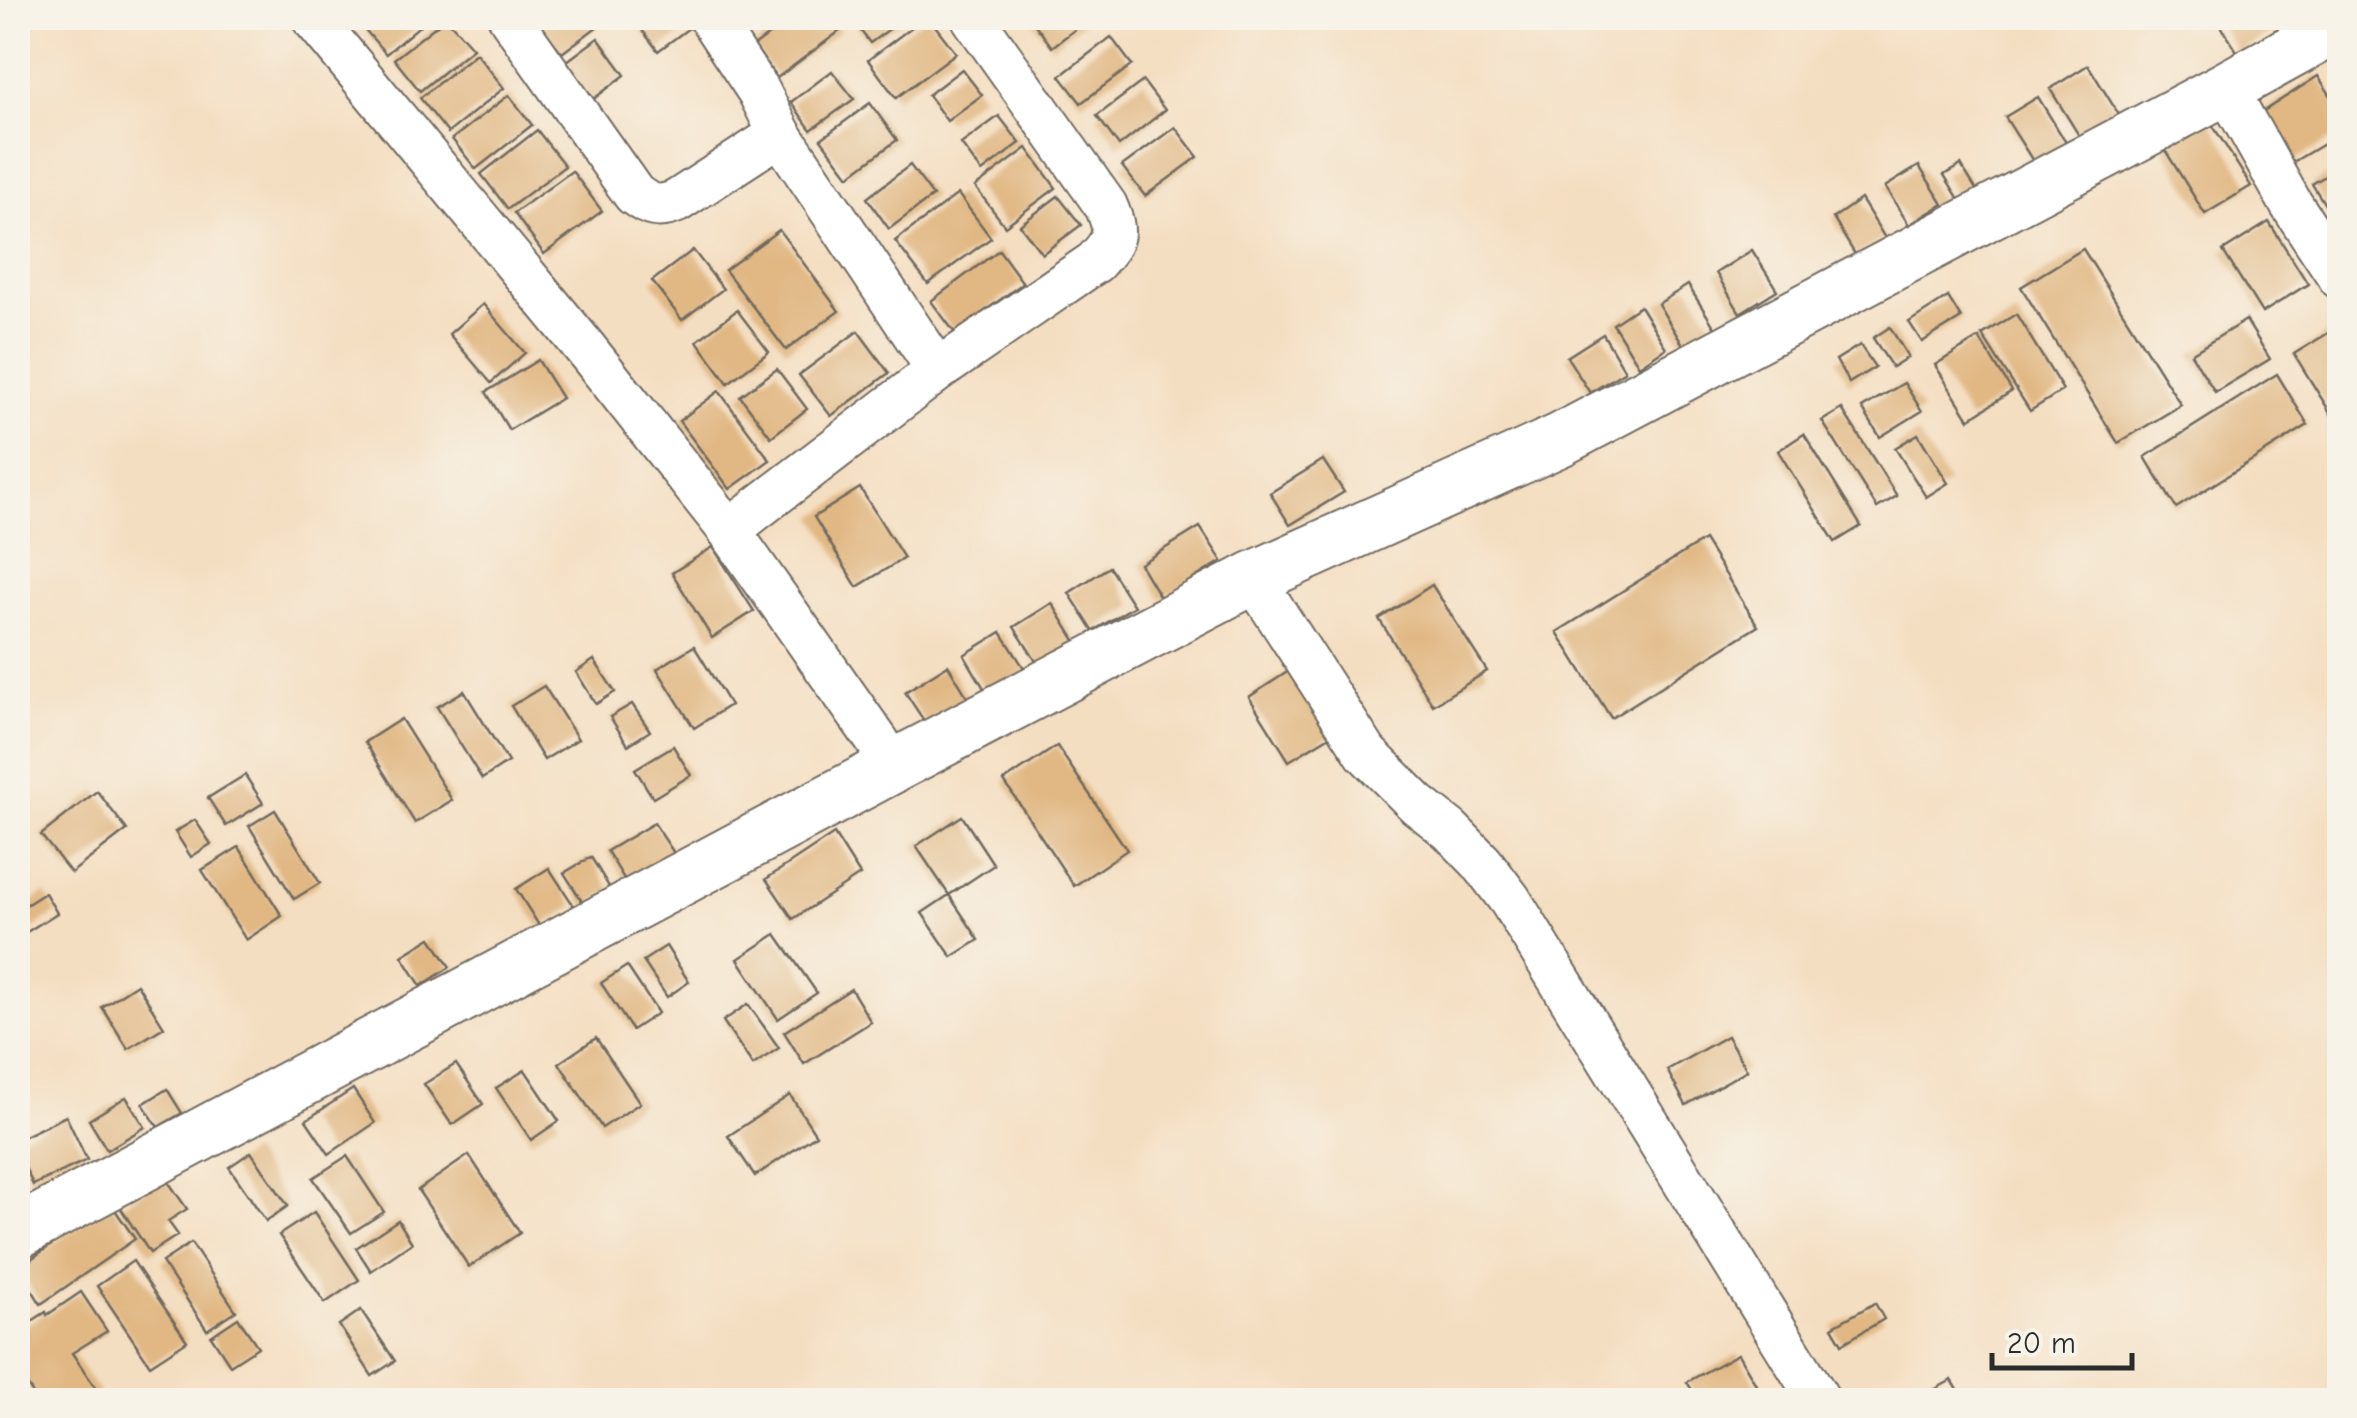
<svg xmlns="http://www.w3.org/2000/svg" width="2357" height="1418" font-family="'Comic Neue',sans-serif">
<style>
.building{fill:#e1b884}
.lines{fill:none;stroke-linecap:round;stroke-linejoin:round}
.minor-casing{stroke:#716a60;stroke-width:46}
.tertiary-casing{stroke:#716a60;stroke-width:56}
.minor{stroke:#fff;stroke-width:42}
.tertiary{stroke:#fff;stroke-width:52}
</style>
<rect width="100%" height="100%" fill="#f7f3e8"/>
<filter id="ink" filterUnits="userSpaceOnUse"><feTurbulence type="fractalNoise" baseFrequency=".01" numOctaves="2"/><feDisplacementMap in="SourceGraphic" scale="20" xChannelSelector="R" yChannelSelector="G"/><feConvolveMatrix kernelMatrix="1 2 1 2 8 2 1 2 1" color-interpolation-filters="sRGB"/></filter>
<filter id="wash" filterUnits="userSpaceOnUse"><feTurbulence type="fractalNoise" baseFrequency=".0048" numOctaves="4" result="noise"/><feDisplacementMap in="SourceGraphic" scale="40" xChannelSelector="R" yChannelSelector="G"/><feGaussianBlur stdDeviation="2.25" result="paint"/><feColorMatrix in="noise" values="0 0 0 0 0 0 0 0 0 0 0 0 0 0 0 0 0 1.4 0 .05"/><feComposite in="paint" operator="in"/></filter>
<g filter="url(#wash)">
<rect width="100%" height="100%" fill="#f4dec1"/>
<g id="blocks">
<g class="building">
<path d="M355,18H429L386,54Z"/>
<path d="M446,18L473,48L420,91L394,59Z"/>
<path d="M550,18H592L598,26L562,53L540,25Z"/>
<path d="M633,18H688L693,25L658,51Z"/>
<path d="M792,18H830L840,31L777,78L754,46Z"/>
<path d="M851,18H905L870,43Z"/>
<path d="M924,18H929L956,53L896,98L868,60Z"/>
<path d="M1030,18H1090L1052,47Z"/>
<path d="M2216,18H2285L2288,22L2238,53Z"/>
<path d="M1111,37L1132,65L1081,103L1060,76Z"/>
<path d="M598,38L625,75L583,107L555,70Z"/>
<path d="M476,53L504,88L448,133L420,98Z"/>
<path d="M2088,65L2121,118L2083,142L2050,89Z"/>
<path d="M962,69L982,95L947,121L928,95Z"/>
<path d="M832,71L854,99L811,130L791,102Z"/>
<path d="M2318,76L2340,110V134L2293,162L2262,112Z"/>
<path d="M1143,81L1165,110L1119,146L1097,116Z"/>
<path d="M509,95L532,125L476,169L452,139Z"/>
<path d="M2038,97L2070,149L2038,169L2005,117Z"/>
<path d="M870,103L897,140L849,176L821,139Z"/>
<path d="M999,116L1020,143L982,172L961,144Z"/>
<path d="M2208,118L2251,186L2205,214L2163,147Z"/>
<path d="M1175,127L1198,157L1145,196L1122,166Z"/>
<path d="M537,130L565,166L508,209L481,174Z"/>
<path d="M1027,148L1056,188L1005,226L975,187Z"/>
<path d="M910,165L933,196L889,229L867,198Z"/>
<path d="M1961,165L1979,194L1962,204L1944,175Z"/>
<path d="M1919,166L1943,204L1909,225L1885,187Z"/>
<path d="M2340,167V229L2312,184Z"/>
<path d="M572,171L602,211L544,254L514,213Z"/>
<path d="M958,194L991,238L928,284L895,241Z"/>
<path d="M1058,196L1081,225L1042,254L1020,225Z"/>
<path d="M1861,199L1885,238L1856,256L1833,218Z"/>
<path d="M2269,222L2308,284L2262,313L2223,251Z"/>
<path d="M779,230L839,311L786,350L725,270Z"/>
<path d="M2083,249L2181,405L2118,443L2021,287Z"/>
<path d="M693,250L723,289L682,320L652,281Z"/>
<path d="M999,250L1023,283L955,333L931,301Z"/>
<path d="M1752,250L1777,290L1740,313L1716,273Z"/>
<path d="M1688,285L1715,328L1684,347L1658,304Z"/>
<path d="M1948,297L1961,318L1922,342L1909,322Z"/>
<path d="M483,304L525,353L491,383L449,334Z"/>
<path d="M1640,306L1666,348L1639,366L1613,324Z"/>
<path d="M737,310L769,352L728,383L697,341Z"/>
<path d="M2016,314L2063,390L2030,411L1982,335Z"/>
<path d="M2246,320L2270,359L2215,392L2191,354Z"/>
<path d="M1890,327L1908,357L1892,367L1873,338Z"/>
<path d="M2338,327L2340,413L2333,417L2294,354Z"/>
<path d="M858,331L889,373L831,416L799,375Z"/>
<path d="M1603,334L1625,371L1590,393L1567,357Z"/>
<path d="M1979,338L2012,391L1969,419L1935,365Z"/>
<path d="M1860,345L1875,367L1849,383L1836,360Z"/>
<path d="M538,360L562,398L509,430L486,392Z"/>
<path d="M777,369L807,409L771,437L740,396Z"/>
<path d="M2277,374L2308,425L2176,508L2145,457Z"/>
<path d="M1904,383L1922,411L1880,437L1862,408Z"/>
<path d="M719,391L770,460L730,489L679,421Z"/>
<path d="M1842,409L1897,496L1877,508L1822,421Z"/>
<path d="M1804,434L1861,526L1835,542L1778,451Z"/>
<path d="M1918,434L1948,483L1926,497L1895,448Z"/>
<path d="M1323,460L1344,492L1290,525L1270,493Z"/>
<path d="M860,488L904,558L857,587L814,517Z"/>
<path d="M1200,527L1222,561L1161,599L1140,564Z"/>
<path d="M1704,540L1758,626L1611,718L1557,632Z"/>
<path d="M713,547L754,611L712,638L672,573Z"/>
<path d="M1109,567L1134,606L1093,631L1069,593Z"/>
<path d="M1432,585L1487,671L1433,705L1379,619Z"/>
<path d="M1052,603L1078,645L1041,669L1014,627Z"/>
<path d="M1001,632L1026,671L988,695L964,655Z"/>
<path d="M694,646L730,705L694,728L657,669Z"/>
<path d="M594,660L615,692L596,704L576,672Z"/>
<path d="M948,665L968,698L926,724L905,692Z"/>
<path d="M1292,669L1333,734L1289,761L1249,697Z"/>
<path d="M544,686L578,739L544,760L511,706Z"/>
<path d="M464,691L508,762L482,779L437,707Z"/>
<path d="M632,704L650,731L628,745L610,717Z"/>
<path d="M401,719L452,800L415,823L365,742Z"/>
<path d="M673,746L691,775L653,798L635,769Z"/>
<path d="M1057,746L1127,850L1074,886L1004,781Z"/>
<path d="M245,775L263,803L226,826L208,798Z"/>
<path d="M97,791L127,830L71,873L41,835Z"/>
<path d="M275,810L320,883L294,899L249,826Z"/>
<path d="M962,816L994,865L949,895L916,846Z"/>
<path d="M195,820L211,844L191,857L175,832Z"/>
<path d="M654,823L674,853L626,882L607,851Z"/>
<path d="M834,834L860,875L793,919L766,879Z"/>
<path d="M239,847L282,916L246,940L202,870Z"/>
<path d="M591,857L611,890L585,906L564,873Z"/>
<path d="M549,868L574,906L540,927L516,889Z"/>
<path d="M45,893L57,913L25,933L18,922V910Z"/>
<path d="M949,895L979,940L952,957L922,913Z"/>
<path d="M776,934L817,993L778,1019L738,959Z"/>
<path d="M431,938L450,967L421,986L402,956Z"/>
<path d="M666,946L689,982L667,997L643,961Z"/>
<path d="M627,966L658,1013L632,1030L601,983Z"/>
<path d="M137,984L164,1027L128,1049L102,1007Z"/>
<path d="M851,989L871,1022L804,1064L784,1032Z"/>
<path d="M748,1004L779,1048L753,1065L723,1021Z"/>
<path d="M1727,1036L1747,1070L1686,1105L1667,1070Z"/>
<path d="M596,1038L640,1103L602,1128L559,1063Z"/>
<path d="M456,1064L483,1104L452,1125L424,1084Z"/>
<path d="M525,1070L559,1121L531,1140L496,1088Z"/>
<path d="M167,1089L182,1113L158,1127L143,1104Z"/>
<path d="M353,1089L375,1123L329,1154L306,1120Z"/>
<path d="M790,1095L816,1135L755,1176L728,1136Z"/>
<path d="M126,1097L145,1127L107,1150L89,1120Z"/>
<path d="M66,1116L87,1160L33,1185L18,1152V1139Z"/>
<path d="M251,1152L288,1206L266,1221L229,1167Z"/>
<path d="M469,1155L520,1233L469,1267L418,1190Z"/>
<path d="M347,1156L384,1212L351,1233L313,1178Z"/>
<path d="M165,1177L187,1209L168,1221L178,1235L150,1253L120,1207Z"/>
<path d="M111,1204L135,1239L41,1304L18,1268Z"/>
<path d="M314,1212L359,1280L325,1303L279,1235Z"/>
<path d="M398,1220L412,1243L371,1271L356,1248Z"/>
<path d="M191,1243L236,1311L207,1330L162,1262Z"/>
<path d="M133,1261L187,1341L150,1365L97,1286Z"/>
<path d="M81,1292L107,1331L72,1353L104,1400H37L18,1371V1330L46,1312L47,1315Z"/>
<path d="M1875,1303L1884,1319L1842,1344L1832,1327Z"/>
<path d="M361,1310L395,1361L372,1376L339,1325Z"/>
<path d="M238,1318L258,1347L230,1365L211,1336Z"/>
<path d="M1738,1354L1765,1400H1698L1687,1382Z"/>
<path d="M1952,1380L1964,1400H1915Z"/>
</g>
</g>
</g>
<g filter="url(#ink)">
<use href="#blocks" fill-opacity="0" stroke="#716a60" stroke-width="2.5"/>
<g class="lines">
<g class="minor-casing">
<g id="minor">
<path d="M313,18L585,348L729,530L878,742L892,767"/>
<path d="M510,18L634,194C649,206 659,209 677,201L780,134"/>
<path d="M710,18L759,92L780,134L938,370"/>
<path d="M2226,88L2291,204L2340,278"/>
<path d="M729,530L938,370L1095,262C1115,240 1118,234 1106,206L973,18"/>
<path d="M1253,578L1366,753L1417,804L1450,830L1482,863L1510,900L1819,1400"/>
</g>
</g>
<g class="tertiary-casing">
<path id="tertiary" d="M18,1232L892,767L1253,578L1560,440L2226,88L2340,25"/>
</g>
<use href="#minor" class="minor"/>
<use href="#tertiary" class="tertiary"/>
</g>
</g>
<rect width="2357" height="1418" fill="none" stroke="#f7f3e8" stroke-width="60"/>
<path d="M1992 1353v15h140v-15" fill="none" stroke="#2b2b2b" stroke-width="5"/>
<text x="2007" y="1353" font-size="30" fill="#2b2b2b" stroke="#f7f3e8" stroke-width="8" paint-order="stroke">20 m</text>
</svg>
